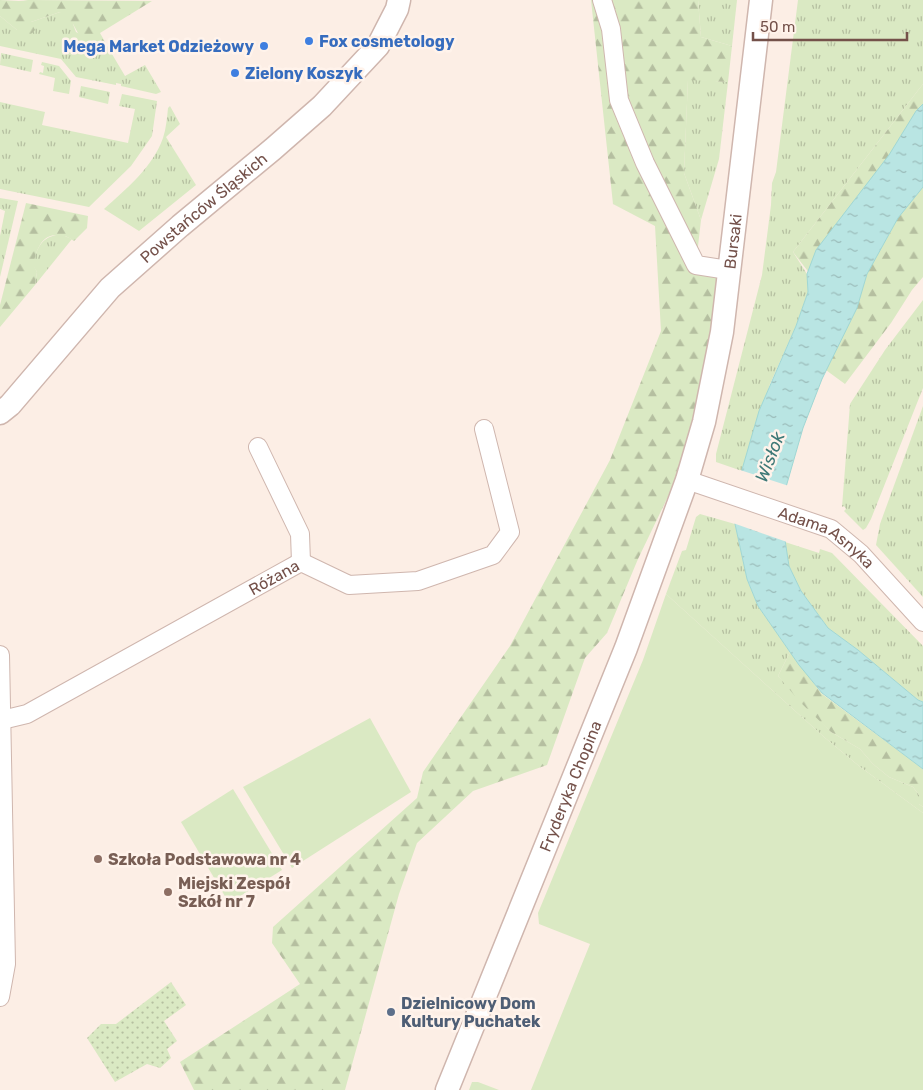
<svg xmlns="http://www.w3.org/2000/svg" width="923" height="1090" font-family="Rubik,sans-serif">
<style>
.grass{fill:url(#grass-tufts)}
.forest{fill:url(#forest-firs)}
.park{fill:url(#park-dots)}
.garden{fill:#dae9c3}
.water{fill:url(#water-ripples);stroke:#a0d7d4}
.pier{fill:#fceee5}
.lines{fill:none;stroke-linecap:round;stroke-linejoin:round}
.minor-casing{stroke:#cfb6ae;stroke-width:20}
.tertiary-casing{stroke:#cfb6ae;stroke-width:25}
.minor{stroke:#fff;stroke-width:18}
.tertiary{stroke:#fff;stroke-width:22}
.shop-dot{fill:#3f7fe0;stroke:#fff3eb;stroke-width:2}
.education-dot{fill:#8d6e63;stroke:#fff3eb;stroke-width:2}
.service-dot{fill:#5c6f8a;stroke:#fff3eb;stroke-width:2}
.labels{text-anchor:middle;stroke-width:5;stroke-linejoin:round;paint-order:stroke}
.shop-label{font-size:16px;font-weight:bold;fill:#366cbe;stroke:#fff3eb;text-anchor:start}
.street-label{font-size:16px;fill:#74514a;stroke:#fff3eb}
.education-label{font-size:16px;font-weight:bold;fill:#785e54;stroke:#fff3eb;text-anchor:start}
.service-label{font-size:16px;font-weight:bold;fill:#4e5e75;stroke:#fff3eb;text-anchor:start}
.water-label{font-size:18px;font-style:italic;fill:#3e7977;stroke:#fff3eb}
</style>
<defs>
<pattern id="grass-tufts" width="24" height="20" patternUnits="userSpaceOnUse" patternTransform="scale(1.25)"><rect width="24" height="20" fill="#dae9c3"/><path d="M3 7l-1-3M5 7V3M7 7l1-3M15 17l-1-3M17 17v-4M19 17l1-3" fill="none" stroke="#b5bfa0"/></pattern>
<pattern id="forest-firs" width="22" height="20" patternUnits="userSpaceOnUse" patternTransform="scale(1.25)"><rect width="22" height="20" fill="#dae9c3"/><path d="M5 1l3.5 6h-7zM16 11l3.5 6h-7z" fill="#b5bfa0"/></pattern>
<pattern id="park-dots" width="8" height="8" patternUnits="userSpaceOnUse" patternTransform="scale(1.25)"><rect width="8" height="8" fill="#dae9c3"/><path d="M2 2h.1M6 6h.1" fill="none" stroke="#b5bfa0" stroke-width="1.8" stroke-linecap="round"/></pattern>
<pattern id="water-ripples" width="26" height="14" patternUnits="userSpaceOnUse" patternTransform="scale(1.25)"><rect width="26" height="14" fill="#b9e5e3"/><path d="M2 4q2-2 4 0t4 0M15 11q2-2 4 0t4 0" fill="none" stroke="#9bbcba"/></pattern>
</defs>
<rect width="100%" height="100%" fill="#fceee5"/>
<g class="grass">
<path d="M698,0H737L732,46L701,37Z"/>
<path d="M798,0H923V84L793,252L807,274L808,292L796,326L770,384L742,471L716,462V454L762,275L771,205L772,183L776,172Z"/>
<path d="M60,12L73,24L76,32L94,41L105,52L109,49L125,76L145,65L161,92L156,94L121,86V84L116,83V85L76,77L61,59L0,46V16L17,30L31,22Z"/>
<path d="M1,53L33,60L31,72L0,65Z"/>
<path d="M42,62L59,66L71,81L69,94L53,91L55,78L39,74L40,72L43,73L44,66L41,65Z"/>
<path d="M688,79L728,82L719,159L701,220L684,173Z"/>
<path d="M81,86L110,92L108,104L79,97Z"/>
<path d="M122,94L157,101L152,136L131,166L89,207L0,189V102L45,112L42,125L128,143L135,109L119,106Z"/>
<path d="M170,106L180,124L166,137L196,185L139,231L104,209C126,189 153,167 163,138C166,129 167,118 168,108Z"/>
<path d="M0,198L18,201L0,277V236L5,211L0,209Z"/>
<path d="M60,234L72,239L35,285L37,272L32,264C39,246 40,238 60,234Z"/>
<path d="M923,300V388L871,519L866,528L863,530L844,511L846,509L844,506L842,507L850,404L885,350Z"/>
<path d="M923,406V597L876,545L880,524Z"/>
<path d="M700,514L735,524L747,579L758,606L790,652L778,676L831,732L860,749L873,764L889,777L913,787L919,795V804L923,807V813L859,766L824,737L666,594L682,551L686,550L696,517Z"/>
<path d="M785,542L819,553L820,549L832,553L923,646V702L918,700L858,650L828,628L801,591L789,566Z"/>
</g>
<g class="forest">
<path d="M0,0C9,0 19,2 28,0L152,1L100,33L109,49L105,52L100,50L94,41L84,44L73,24L63,23L60,12L31,22L35,30L28,37L17,30L0,16Z"/>
<path d="M591,0H698L701,37L732,46L728,82L688,80L684,173L701,220L697,255L728,270L722,332L675,482L638,559L607,633L585,658L547,765L473,791L417,843L399,894L345,1090H194L180,1062L300,984L272,943L273,927L417,798L423,772L510,646L610,460L661,331L655,226L613,204Z"/>
<path d="M923,84V277L912,290L891,323L845,384L819,365L841,314L793,252Z"/>
<path d="M26,203L88,216L87,228L74,241C64,233 47,232 40,245C36,251 35,258 33,264L37,272L35,285L0,327V305Z"/>
<path d="M790,652L822,694L923,769V807L919,804V795L913,787L889,777L873,764L860,749L831,732L800,702L778,676Z"/>
</g>
<path class="park" d="M171,982L186,1005L164,1021L177,1041L167,1049L171,1058L160,1068L147,1064L115,1082L87,1038L101,1024H116Z"/>
<g class="garden">
<path d="M666,594L824,737L859,766L923,813V1090H531L590,944L539,924L538,913L643,660Z"/>
<path d="M370,718L411,792L292,868L243,787Z"/>
<path d="M233,789L282,870L229,903L181,822Z"/>
<path d="M472,1082H478L499,1090H469Z"/>
</g>
<path class="water" d="M923,104V187L898,218L867,274L857,308L822,379L803,428L786,487L785,540L789,566L801,591L828,628L858,650L918,700L923,702V769L822,693L799,665L758,606L747,579L735,524L741,473L759,411L796,326L808,292L807,274L816,250L889,155L916,111Z"/>
<path class="pier" d="M740,470L789,486L787,542L733,523Z"/>
<g class="lines">
<g class="minor-casing">
<g id="minor">
<path d="M602,0L611,29L619,100L645,163L696,265L728,270"/>
<path d="M258,447L300,534L301,562"/>
<path id="s1" d="M687,480L831,529L861,554L923,622"/>
<path d="M0,655L6,964L0,997"/>
<path id="s2" d="M2,720L27,714L301,562L349,585L418,581L493,555L510,532L484,429"/>
</g>
</g>
<g class="tertiary-casing">
<g id="tertiary">
<path id="s3" d="M0,413L10,405L110,288L180,226L273,149L322,106L378,46L397,9L399,0"/>
<path id="s4" d="M447,1090L626,648L687,480L704,422L722,332L761,0"/>
</g>
</g>
<use href="#minor" class="minor"/>
<use href="#tertiary" class="tertiary"/>
</g>
<g class="shop-dot">
<circle cx="309" cy="41" r="5"/>
<circle cx="264" cy="46" r="5"/>
<circle cx="235" cy="73" r="5"/>
</g>
<g class="education-dot">
<circle cx="98" cy="859" r="5"/>
<circle cx="168" cy="892" r="5"/>
</g>
<circle class="service-dot" cx="391" cy="1012" r="5"/>
<g class="labels">
<g class="shop-label">
<text x="319" y="47">Fox cosmetology</text>
<text x="254" y="52" text-anchor="end">Mega Market Odzieżowy</text>
<text x="245" y="79">Zielony Koszyk</text>
</g>
<g class="street-label">
<text dy="6" stroke="none"><textPath href="#s3" startOffset="290">Powstańców Śląskich</textPath></text>
<text dy="6" stroke="none"><textPath href="#s4" startOffset="899">Bursaki</textPath></text>
<text dy="6" stroke="none"><textPath href="#s1" startOffset="152">Adama Asnyka</textPath></text>
<text dy="6" stroke="none"><textPath href="#s2" startOffset="308">Różana</textPath></text>
<text dy="6" stroke="none"><textPath href="#s4" startOffset="328">Fryderyka Chopina</textPath></text>
</g>
<g class="education-label">
<text x="108" y="865">Szkoła Podstawowa nr 4</text>
<text x="178" y="889">Miejski Zespół<tspan x="178" dy="18">Szkół nr 7</tspan></text>
</g>
<g class="service-label">
<text x="401" y="1009">Dzielnicowy Dom<tspan x="401" dy="18">Kultury Puchatek</tspan></text>
</g>
<g class="water-label">
<text transform="translate(770 457) rotate(-69)" y="6">Wisłok</text>
</g>
</g>
<path d="M753 32v8h154v-8" fill="none" stroke="#74514a" stroke-width="2.5"/>
<text x="760" y="32" font-size="15" fill="#74514a" stroke="#fff3eb" stroke-width="4" paint-order="stroke">50 m</text>
</svg>
